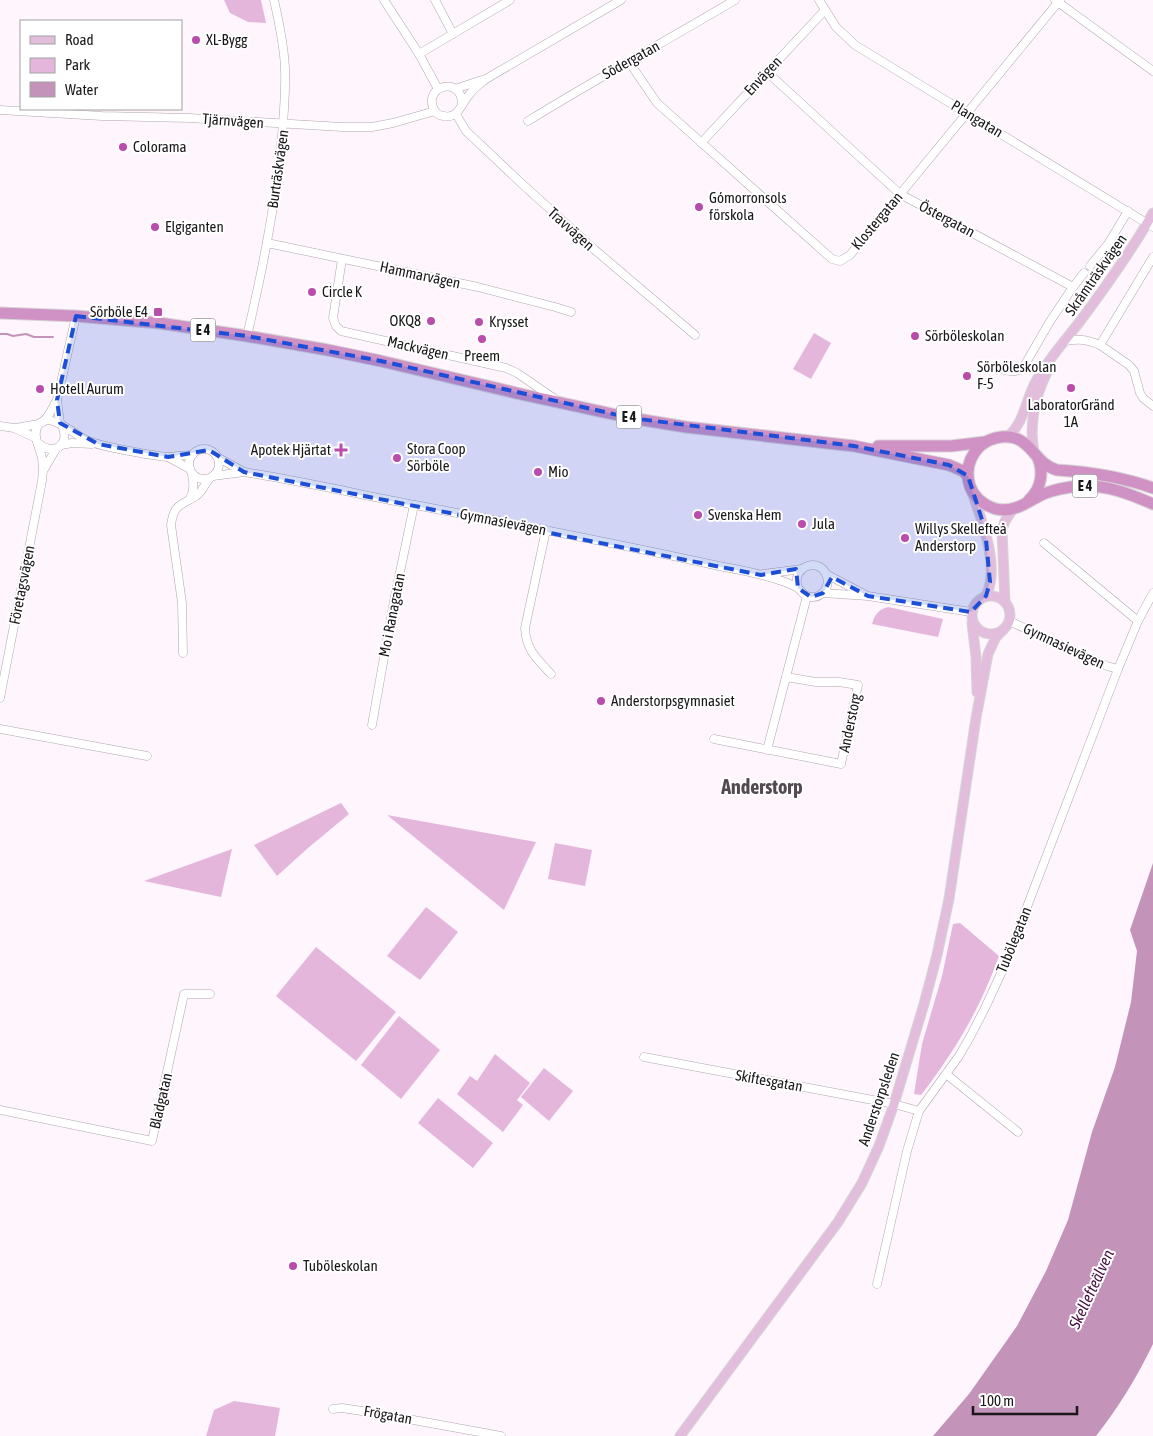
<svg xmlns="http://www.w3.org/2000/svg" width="1153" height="1436" font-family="'Asap Condensed',sans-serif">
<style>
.green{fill:#e4b6dc}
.water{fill:#c393ba}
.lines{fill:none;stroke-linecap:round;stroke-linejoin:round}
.stream{stroke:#c393ba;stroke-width:2}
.minor-casing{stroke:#b0a6ae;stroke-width:9}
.major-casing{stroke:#d6d5d6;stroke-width:11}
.highway-casing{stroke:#d6d5d6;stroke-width:13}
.minor{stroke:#fff;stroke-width:8}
.major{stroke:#e3bedc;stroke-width:9}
.highway{stroke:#d092c5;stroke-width:11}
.marked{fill:#1d4ed8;fill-opacity:0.2;stroke:#1d4ed8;stroke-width:4;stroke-dasharray:10 6;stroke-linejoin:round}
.poi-dot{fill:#b94cac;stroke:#fff;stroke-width:2}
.labels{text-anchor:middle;stroke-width:4;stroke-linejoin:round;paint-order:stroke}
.shield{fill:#fff;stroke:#5f5d5f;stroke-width:1}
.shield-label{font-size:14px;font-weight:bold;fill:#1a171a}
.poi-label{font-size:15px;fill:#1a171a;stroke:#fff;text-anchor:start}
.street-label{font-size:15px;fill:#1a171a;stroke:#fff}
.water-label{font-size:16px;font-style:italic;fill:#460c40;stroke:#fff}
.district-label{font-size:20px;font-weight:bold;fill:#534a51;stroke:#fff}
</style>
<rect width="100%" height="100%" fill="#fff5fd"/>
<g class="green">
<path d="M224,0H261L266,23L248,22L230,13Z"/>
<path d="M814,333L831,343L811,379L793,369Z"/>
<path d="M888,607L943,619L938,637L872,624C875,614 878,610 888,607Z"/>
<path d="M341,803L349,814L308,848L277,876L254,845Z"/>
<path d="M387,815L536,842L504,910Z"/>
<path d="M555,843L592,850L585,886L548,879Z"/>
<path d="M232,849L221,897L144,881Z"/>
<path d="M426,907L458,932L420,980L387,956Z"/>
<path d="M960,923L999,956C980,1009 955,1051 921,1095L914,1094L922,1044L942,976L953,924Z"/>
<path d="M316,947L396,1012L356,1061L276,996Z"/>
<path d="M399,1016L440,1050L401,1099L361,1065Z"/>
<path d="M495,1054L530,1083L517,1100L523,1105L503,1132L457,1094L470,1076L477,1081Z"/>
<path d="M544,1068L573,1091L549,1121L521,1097Z"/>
<path d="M438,1098L493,1143L473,1168L418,1123Z"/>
<path d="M234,1401L280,1408L275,1436H206L214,1410Z"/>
</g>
<path class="water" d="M1153,863V1344C1137,1377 1119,1407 1096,1436H933L969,1394L1017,1326L1046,1271L1068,1220L1092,1132L1115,1067L1131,1002L1137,951L1130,930Z"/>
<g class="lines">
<path class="stream" d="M0,334H7L13,336L26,334L34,337H53"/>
<g class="minor-casing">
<g id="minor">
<path d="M384,0L419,54L438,89"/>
<path d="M435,0L453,34"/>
<path d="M819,0L836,27L855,45L1153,227"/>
<path d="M1055,0L1153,71"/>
<path d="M419,54L510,0"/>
<path d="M629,62L657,103L832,259L840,261L850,255L1060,0"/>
<path d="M767,72L900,194L1073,287"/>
<path d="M455,89L482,80"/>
<path d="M462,104C462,76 425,85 433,107C434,112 439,116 444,116C448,117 452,116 455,114C461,110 464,100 469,95C473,89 480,84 486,79L621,0"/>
<path d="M0,110L102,116L190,118L342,127H372L393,123L435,111"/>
<path d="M456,114L466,131L520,182L595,250L695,335"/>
<path d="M528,121C596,79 666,41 735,0"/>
<path d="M701,143L825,10"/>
<path d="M267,243L478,287L555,307L571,312"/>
<path d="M1153,257L1100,345L1129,365L1134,371L1140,393L1143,398L1153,406"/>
<path d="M342,259L333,318L336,326L341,331L506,368L517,373L555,399"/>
<path d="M1090,266L1108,244L1128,211"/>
<path d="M247,336C261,277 273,217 280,156C283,127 286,97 285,68C284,45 279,22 274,0"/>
<path d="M1065,341C1080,339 1085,339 1100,345"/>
<path d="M1004,370C1012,372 1016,372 1023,368L1049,323L1073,287L1084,273"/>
<path d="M57,400L60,423"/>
<path d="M43,422L48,416L57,400L76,316"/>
<path d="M0,426L14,428L36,438"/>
<path d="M16,428L39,424"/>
<path d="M38,443C53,457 71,445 62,426"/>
<path d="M61,445L72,443L92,444"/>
<circle cx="204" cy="464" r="15"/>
<path d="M168,457L190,469"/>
<path d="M217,457L244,472"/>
<path d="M43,471L56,449"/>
<path d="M213,476L244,472C301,481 358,494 415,505C516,524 618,544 719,566C741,570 764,574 785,582C790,584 795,586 799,589C803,593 805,597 811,597C822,598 830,587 827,577C822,556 790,565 798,588"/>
<path d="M190,499C194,490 194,484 192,474"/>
<path d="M546,530L525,628C526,650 537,659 551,674"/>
<path d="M1044,543L1138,621"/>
<path d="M763,574L802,569"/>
<path d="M826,574L864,594"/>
<path d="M823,593L868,596L971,612"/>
<path d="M1009,621L1107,666L1118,669"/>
<path d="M183,653L182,603L171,525C174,504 180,506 196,496C202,492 205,484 209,479"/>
<path d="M0,698L42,481C43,473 43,465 42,458C40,448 31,434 39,424C50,411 75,435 86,440C105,448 127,450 146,454C154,455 162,457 169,457C177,456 184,455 192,455"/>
<path d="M372,725L394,601L414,505"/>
<path d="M0,729L147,756"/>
<path d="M714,739L841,764L858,685L839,682H816L786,677"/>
<path d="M767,750L807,596"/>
<path d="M644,1057L894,1104L919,1111"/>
<path d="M946,1074L1018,1132"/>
<path d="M0,1110L152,1141L184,994H210"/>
<path d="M877,1284L907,1151L919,1111L959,1056L970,1037L985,1008L1004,967L1118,669L1138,621L1153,593"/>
<path d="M333,1409L342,1408L375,1413L501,1436"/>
</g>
</g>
<g class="major-casing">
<g id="major">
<path d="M1007,437C1024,424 1025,402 1035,383C1046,362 1063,343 1078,324C1105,288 1131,252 1153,213"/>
<path d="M1034,452C1029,425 1035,397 1047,372"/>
<path d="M973,495C983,524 1000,567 986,596"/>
<circle cx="991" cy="615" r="19"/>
<path d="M1005,602L1002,530L1005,521L1013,509"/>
<path d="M972,623L976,657L977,692"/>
<path d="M680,1436L838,1222L862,1183L879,1146L894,1104L924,1004L937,955L949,899L976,718L988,654L996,637L1004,629"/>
</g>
</g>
<g class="highway-casing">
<g id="highway">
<path d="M0,313L76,316L159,323L247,336L328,350L381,361L525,395L631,418L686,427L854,446L949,465L963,471L968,476"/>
<path d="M878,446H951L985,442"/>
<path d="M1153,488C1122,477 1090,472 1057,470C1032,463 1032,434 1001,437C993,438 986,441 980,446C972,454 967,465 968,477C970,500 994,515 1015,508C1026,505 1035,497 1046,493C1056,489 1069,487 1079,486C1105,484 1130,494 1153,504"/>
<path d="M1029,500C1041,489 1044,473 1038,458"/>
</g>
</g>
<use href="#minor" class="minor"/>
<use href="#major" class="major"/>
<use href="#highway" class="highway"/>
</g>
<path class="marked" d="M76,316L247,336L381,361L631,418L854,446L949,465L968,476L985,529L990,582L986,596L971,612L868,596L832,577L823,593L811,597L798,588L796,569L761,575L244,472L209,450L168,457L98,444L60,423L57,400Z"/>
<g class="poi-dot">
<circle cx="196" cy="40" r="5"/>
<circle cx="123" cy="147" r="5"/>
<circle cx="699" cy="207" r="5"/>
<circle cx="155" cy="227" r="5"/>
<circle cx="312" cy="292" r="5"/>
<rect x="153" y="307" width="10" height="10" rx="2.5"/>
<circle cx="431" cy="321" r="5"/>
<circle cx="479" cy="322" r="5"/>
<circle cx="915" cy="336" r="5"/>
<circle cx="482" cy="339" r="5"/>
<circle cx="967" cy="376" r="5"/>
<circle cx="1071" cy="388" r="5"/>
<circle cx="40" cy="389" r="5"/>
<path d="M338.5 442.5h5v5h5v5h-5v5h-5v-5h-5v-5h5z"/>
<circle cx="397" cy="458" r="5"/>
<circle cx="538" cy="472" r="5"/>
<circle cx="698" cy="515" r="5"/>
<circle cx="802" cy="524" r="5"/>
<circle cx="905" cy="538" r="5"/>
<circle cx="601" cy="701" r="5"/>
<circle cx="293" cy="1266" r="5"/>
</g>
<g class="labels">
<g class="shield">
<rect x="190.5" y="318.5" width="25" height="23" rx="4"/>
<rect x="616.5" y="405.5" width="25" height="23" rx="4"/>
<rect x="1072.5" y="474.5" width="25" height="23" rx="4"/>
</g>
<g class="shield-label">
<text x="203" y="335">E 4</text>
<text x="629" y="422">E 4</text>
<text x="1085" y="491">E 4</text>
</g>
<g class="poi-label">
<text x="206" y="45">XL-Bygg</text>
<text x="133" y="152">Colorama</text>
<text x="709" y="203">Gómorronsols<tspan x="709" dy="17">förskola</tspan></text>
<text x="165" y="232">Elgiganten</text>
<text x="322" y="297">Circle K</text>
<text x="148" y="317" text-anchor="end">Sörböle E4</text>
<text x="421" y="326" text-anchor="end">OKQ8</text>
<text x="489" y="327">Krysset</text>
<text x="925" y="341">Sörböleskolan</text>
<text x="482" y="361" text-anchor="middle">Preem</text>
<text x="977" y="372">Sörböleskolan<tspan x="977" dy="17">F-5</tspan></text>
<text x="50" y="394">Hotell Aurum</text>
<text x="1071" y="410" text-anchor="middle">LaboratorGränd<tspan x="1071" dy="17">1A</tspan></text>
<text x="407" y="454">Stora Coop<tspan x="407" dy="17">Sörböle</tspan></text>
<text x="331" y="455" text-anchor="end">Apotek Hjärtat</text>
<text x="548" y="477">Mio</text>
<text x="708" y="520">Svenska Hem</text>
<text x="812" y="529">Jula</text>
<text x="915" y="534">Willys Skellefteå<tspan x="915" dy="17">Anderstorp</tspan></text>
<text x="611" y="706">Anderstorpsgymnasiet</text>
<text x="303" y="1271">Tuböleskolan</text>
</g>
<g class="street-label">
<text transform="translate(631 60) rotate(-29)" y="5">Södergatan</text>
<text transform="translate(763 76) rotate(-47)" y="5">Envägen</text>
<text transform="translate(977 119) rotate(31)" y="5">Plangatan</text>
<text transform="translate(233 121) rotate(4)" y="5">Tjärnvägen</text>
<text transform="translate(278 169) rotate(-82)" y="5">Burträskvägen</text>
<text transform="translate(947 219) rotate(28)" y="5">Östergatan</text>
<text transform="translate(877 221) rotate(-50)" y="5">Klostergatan</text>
<text transform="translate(571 229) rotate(42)" y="5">Travvägen</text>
<text transform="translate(420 275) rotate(12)" y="5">Hammarvägen</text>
<text transform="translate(1096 275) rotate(-55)" y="5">Skråmträskvägen</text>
<text transform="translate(418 348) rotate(13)" y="5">Mackvägen</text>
<text transform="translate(503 522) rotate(11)" y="5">Gymnasievägen</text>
<text transform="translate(22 585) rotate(-79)" y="5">Företagsvägen</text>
<text transform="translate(392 615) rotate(-79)" y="5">Mo i Ranagatan</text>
<text transform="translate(1064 646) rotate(25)" y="5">Gymnasievägen</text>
<text transform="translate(850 723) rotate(-78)" y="5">Anderstorg</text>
<text transform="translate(1014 940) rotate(-68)" y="5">Tubölegatan</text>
<text transform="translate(769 1081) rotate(10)" y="5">Skiftesgatan</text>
<text transform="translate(879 1099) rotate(-71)" y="5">Anderstorpsleden</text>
<text transform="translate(161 1101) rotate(-77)" y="5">Bladgatan</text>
<text transform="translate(388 1415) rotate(10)" y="5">Frögatan</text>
</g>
<g class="water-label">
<text transform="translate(1091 1289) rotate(-65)" y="6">Skellefteälven</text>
</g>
<g class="district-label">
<text x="762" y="794">Anderstorp</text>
</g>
</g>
<rect x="20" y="20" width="162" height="90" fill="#ffffff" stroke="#a3a2a3"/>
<rect x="30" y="36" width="25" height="8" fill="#e3bedc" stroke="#a3a2a3"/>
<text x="65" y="45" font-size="15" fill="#1a171a">Road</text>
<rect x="30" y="58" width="25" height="15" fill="#e4b6dc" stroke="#a3a2a3"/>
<text x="65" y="70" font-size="15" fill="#1a171a">Park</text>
<rect x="30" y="82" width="25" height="15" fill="#c393ba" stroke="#a3a2a3"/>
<text x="65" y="95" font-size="15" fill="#1a171a">Water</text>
<path d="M973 1406v8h104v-8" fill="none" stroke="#1a171a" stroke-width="2.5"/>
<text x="980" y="1406" font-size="15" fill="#1a171a" stroke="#ffffff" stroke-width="4" paint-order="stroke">100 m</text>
</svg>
